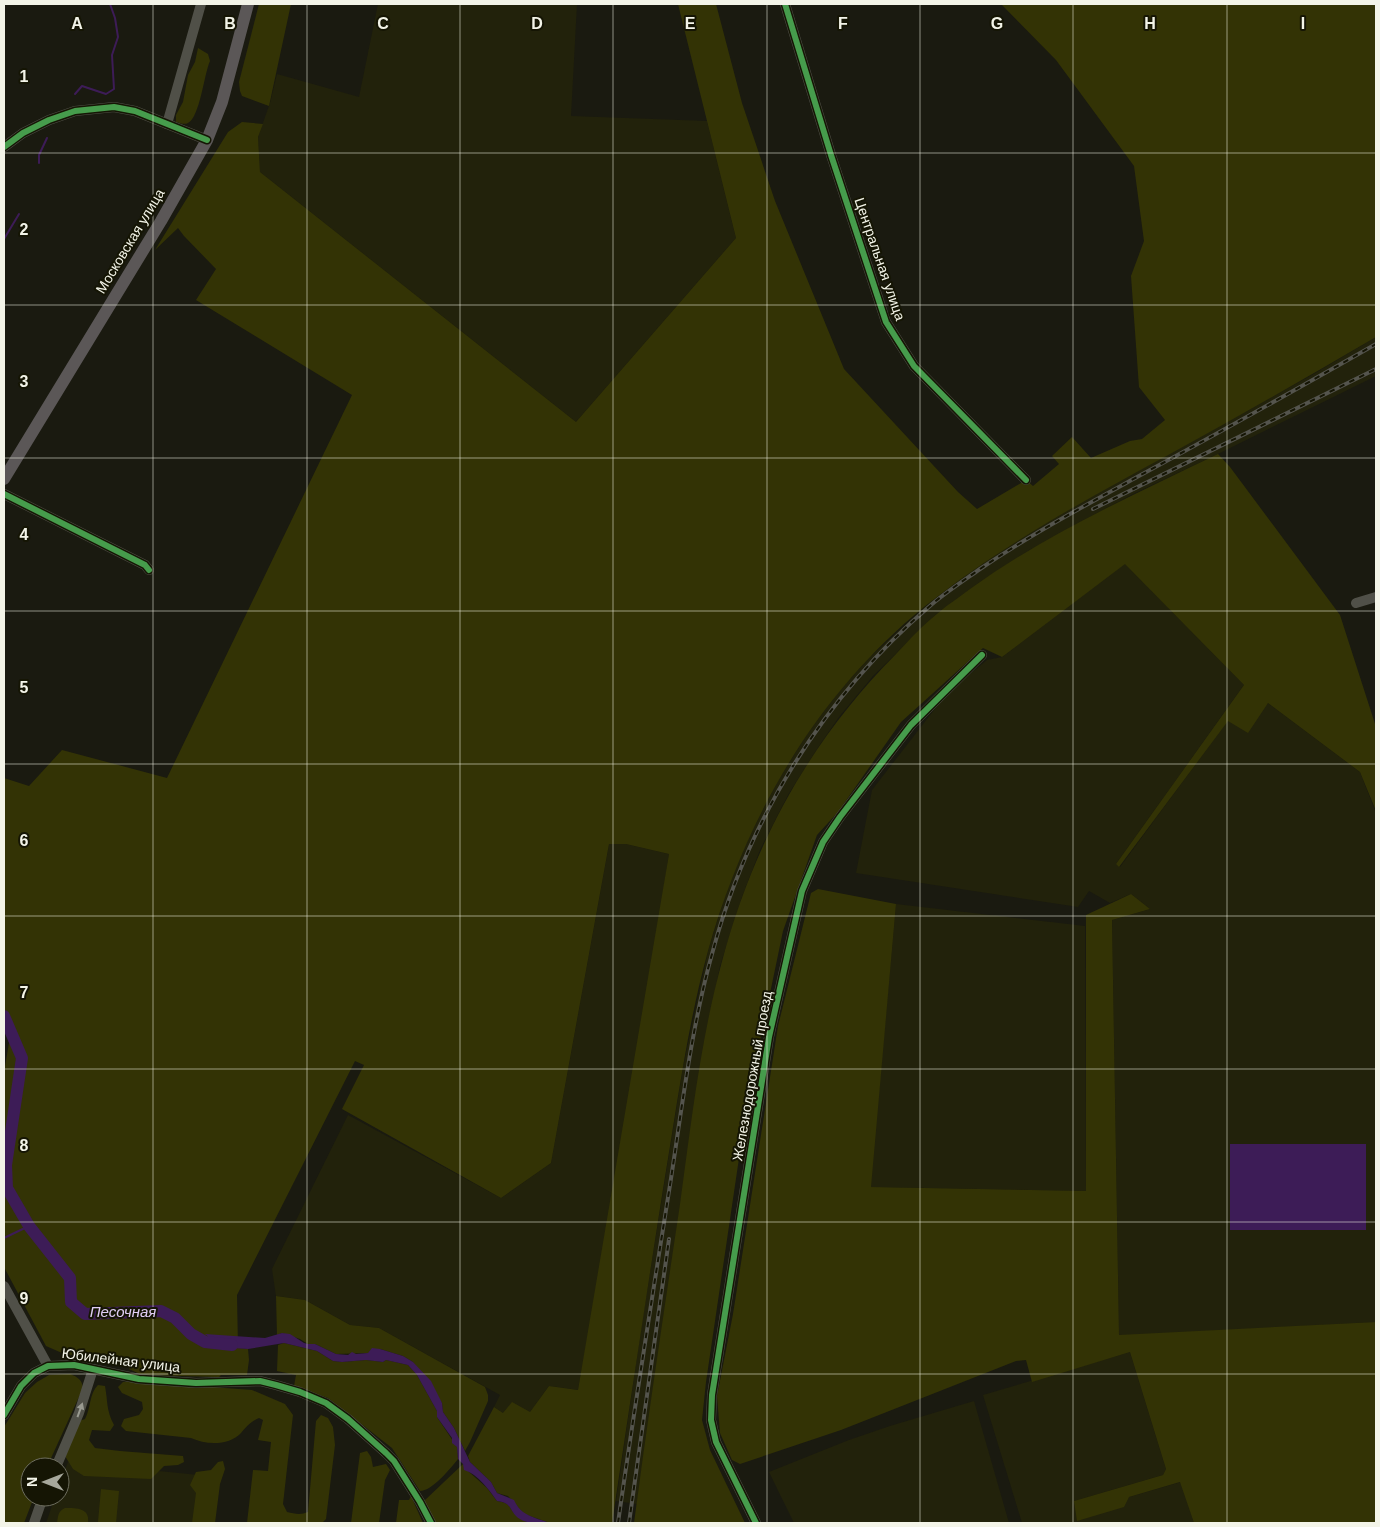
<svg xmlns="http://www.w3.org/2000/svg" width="1380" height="1527" font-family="Helvetica,sans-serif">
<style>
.built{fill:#22220b}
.green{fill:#333305}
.water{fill:#3d1c57}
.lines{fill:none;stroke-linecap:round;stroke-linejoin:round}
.stream{stroke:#3d1c57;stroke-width:2}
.river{stroke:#3d1c57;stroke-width:12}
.minor{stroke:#505048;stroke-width:10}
.major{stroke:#5b5757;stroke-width:12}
.rail-casing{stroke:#54544d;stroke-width:4}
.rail{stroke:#151504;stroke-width:2;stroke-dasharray:5.5;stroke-linecap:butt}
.cycleway-casing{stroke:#151504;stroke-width:9}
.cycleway{stroke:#469c4c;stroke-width:6}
.oneway{fill:#999a90}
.grid{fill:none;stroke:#f3f4e8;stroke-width:1;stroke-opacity:0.55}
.labels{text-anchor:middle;stroke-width:4;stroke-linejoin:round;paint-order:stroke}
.street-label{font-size:14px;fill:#f3f4e8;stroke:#151504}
.water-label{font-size:15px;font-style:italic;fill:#e0cdf5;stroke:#151504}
.grid-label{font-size:16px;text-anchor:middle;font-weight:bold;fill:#f3f4e8;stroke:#151504;stroke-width:4;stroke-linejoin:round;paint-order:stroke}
</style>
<rect width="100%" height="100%" fill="#1a1a10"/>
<g class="built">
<path d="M378,4H577L571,116L707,121L736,238L576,422L260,172L258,137L270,103L277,74L359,97Z"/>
<path d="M1376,337V376L1218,454L1133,494L1090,517L1028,551L983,580L939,612L873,676L839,717L817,749L788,795L760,850L742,897L720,966L700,1068L637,1504L616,1501L642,1322L683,1067L708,951L728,886L745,845L774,786L807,734L841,688L869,658L921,610L965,575L1008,546L1079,503L1310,376Z"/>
<path d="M1125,563L1244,685L1116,864L1120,867L1228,720L1268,703L1360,772L1376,813V1322L1119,1336L1112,920L1150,909L1131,894L1110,903L1089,891L1078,907L856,873L872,790L948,692L987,660L1002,657Z"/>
<path d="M609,844H626L669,854L628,1122L578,1390L549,1386L530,1412L503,1413L494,1407L500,1395L379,1328L350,1325L305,1300L276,1296L272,1269L348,1115L501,1198L551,1163Z"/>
<path d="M896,904L1085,926L1086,1191L870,1187Z"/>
<path d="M1130,1352L1166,1469L1163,1475L1074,1501L1129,1497L1181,1482L1194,1523H1022L983,1395Z"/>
<path d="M974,1401L1009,1523H794L769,1472L849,1440L890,1426Z"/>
<path d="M68,1462L209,1476L205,1523H46L55,1497H60V1483Z"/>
</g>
<g class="green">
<path d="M259,4H291L269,106L242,96L240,91L239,82Z"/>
<path d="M678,4H716L742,103L775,201L844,369L958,492L977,509L1026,480L1033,486L1059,464L1052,456L1072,437L1091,458L1130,441L1142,439L1165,420L1139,387L1131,276L1144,241L1134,166L1056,60L1001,4H1376V337C1308,377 1239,416 1170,454C1085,500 1000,546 924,607C816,695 745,818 708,951C687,1027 677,1106 664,1183C646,1297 629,1410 612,1523H550L524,1514L508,1496L497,1493L491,1482L470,1462L468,1456L494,1407L503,1413L512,1402L530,1412L549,1386L578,1390L669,854L626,844H609L551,1163L501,1198L342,1109L364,1065L355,1061L237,1295L238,1348L248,1349L249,1360L247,1375H221L219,1377L142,1375L129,1369L130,1367L62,1353L46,1346L4,1267V1072L9,1043L4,1017V778L29,786L62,750L167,778L352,395L196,300L216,269L184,236L178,228L155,250L228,132L242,122L263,124L258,137L260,172L576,422L736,238Z"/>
<path d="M198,48L208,54L210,61C204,74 200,117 188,123C184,125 180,123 176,122V115L183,102L188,75L195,62Z"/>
<path d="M1218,454L1230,467L1340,615L1376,727V811L1360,772L1268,703L1248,733L1228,721L1119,867L1116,864L1244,685L1125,564L1002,657L983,648L901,722L838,812L817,835L783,931L747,1104L706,1382L702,1420L710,1450L745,1523H634C648,1417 664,1311 680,1204C691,1125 700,1043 721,965C753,844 808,743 896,654C909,640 923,625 938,613C948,604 960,597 970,589C1046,534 1133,495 1218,454Z"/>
<path d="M818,889L896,904L871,1187L1086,1191V915L1131,894L1150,909L1112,920L1119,1335L1376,1322V1523H1194L1180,1482L1129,1497L1124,1507L1077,1521L1074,1501L1163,1475L1166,1469L1130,1352L1032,1382L1026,1360L1016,1361L841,1430L740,1464L732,1460L720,1433L717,1396L733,1314L778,1026L811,893Z"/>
<path d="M276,1296L305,1300L350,1325L379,1328L485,1387L488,1395V1401L470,1442L465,1451L454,1428L443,1412L442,1403L413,1362L403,1356L380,1349L368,1353L336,1354L315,1344H308L300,1339L282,1333L277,1335Z"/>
<path d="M284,1343L317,1351L333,1361L342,1362L366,1360L383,1362L386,1360L408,1365L417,1375L437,1411V1417L457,1447L458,1459C450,1469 432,1491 420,1491L392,1448L328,1398L294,1386L296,1375L277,1371L278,1345Z"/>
<path d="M70,1374C78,1377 82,1380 83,1388L47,1467H30V1497H34L24,1523H4V1427L25,1393L37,1382L49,1375Z"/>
<path d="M131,1381L252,1390L285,1404L293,1415L283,1504L287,1512C295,1514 301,1515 308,1512L316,1421L321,1415L328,1418L333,1427L335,1445L326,1519L322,1523H247L253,1470L268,1471L271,1442L258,1440L263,1420L259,1418C250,1422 247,1426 241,1433C229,1446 206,1445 191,1438L126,1431L121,1426L124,1419L139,1415L143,1409L142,1402L122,1393L118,1387L123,1382Z"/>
<path d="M98,1385L105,1386C108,1402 106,1410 114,1425L110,1431L92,1430L89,1440L95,1448L120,1451L183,1456L184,1462L178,1465L164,1466L151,1479L84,1476L73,1469L65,1456L76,1422L85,1419C91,1408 89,1394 98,1385Z"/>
<path d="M367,1451L371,1457L373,1467L386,1464L390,1470L385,1480L379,1523H351L360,1453Z"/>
<path d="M223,1461L225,1469L220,1484L215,1523H192L196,1493L190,1485L196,1472L211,1470L218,1462Z"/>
<path d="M463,1464L468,1471L487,1488L497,1501C513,1504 507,1506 516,1515C520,1519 526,1522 531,1523H435L424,1501Z"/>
<path d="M101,1489L119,1491L116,1523L98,1522Z"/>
<path d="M411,1496L423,1523H396L399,1500H409Z"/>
<path d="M65,1508C77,1508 90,1508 88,1523H57C58,1516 58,1511 65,1508Z"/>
</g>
<g class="water">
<rect x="1230" y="1144" width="136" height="86"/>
<path d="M282,1333L290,1334L304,1343L308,1344H315L336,1354L348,1355L352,1352L356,1354L368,1353L372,1348L380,1349L403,1356L413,1362L431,1381L442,1403L443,1412L454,1428L470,1462L491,1482L497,1493L514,1500C521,1516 534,1517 550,1523C538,1523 524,1525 515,1515C508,1506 510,1503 497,1501C489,1490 478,1474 464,1470L463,1464L458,1459L457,1447L452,1443V1438L437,1417V1411L417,1375L408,1365L386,1360L383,1362L366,1360L342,1362L333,1361L317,1351L284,1343L248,1349L232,1348L219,1346L205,1334L265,1338Z"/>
</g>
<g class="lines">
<g class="stream">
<path d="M75,94L82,86L106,94L114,89L112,55L118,37L115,18L110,4"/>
<path d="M39,163V155L47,138"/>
<path d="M4,239L19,214"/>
<path d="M4,1238L29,1226"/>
</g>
<path class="river" d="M4,1016L22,1058L6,1165L7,1188L29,1226L70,1278L71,1302L85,1314L161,1311L175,1318L191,1334L205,1342L232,1345"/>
<g class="minor">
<path d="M785,4L831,155L886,322L914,366L1026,480"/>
<path d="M167,124L201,4"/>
<path d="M4,147L23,133L49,120L75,111L114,107L135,111L207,140"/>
<path d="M4,494L145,565L149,570"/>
<path d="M1356,603L1376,597"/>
<path d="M4,1286L48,1366"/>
<path d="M4,1415L21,1386L34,1373L48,1366L74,1365L139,1379L196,1383L260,1381L276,1385L300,1392L326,1403L348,1419L386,1453L394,1461L420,1502L431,1523"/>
<path d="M56,1467L79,1413L93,1369"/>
<path d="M34,1523L43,1497"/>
<path d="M756,1523L716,1442L711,1420L712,1395L769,1037L802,891L823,842L840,817L911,725L982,655"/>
</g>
<path class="major" d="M4,479L161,221L207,140L222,102L248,4"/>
<g class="rail-casing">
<g id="rail">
<path d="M1093,509L1376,369"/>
<path d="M618,1523C634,1410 652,1298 670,1185C682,1108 691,1029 712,954C748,819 824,696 931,605C946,592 963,581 980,569C1030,535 1084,506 1137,477C1217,434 1297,389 1376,344"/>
<path d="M629,1523L669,1239"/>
</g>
</g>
<use href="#rail" class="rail"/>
<g class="cycleway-casing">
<g id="cycleway">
<path d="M785,4L831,155L886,322L914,366L1026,480"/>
<path d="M4,147L23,133L49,120L75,111L114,107L135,111L207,140"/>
<path d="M4,494L145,565L149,570"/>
<path d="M4,1415L21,1386L34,1373L48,1366L74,1365L139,1379L196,1383L260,1381L276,1385L300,1392L326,1403L348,1419L386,1453L394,1461L420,1502L431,1523"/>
<path d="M756,1523L716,1442L711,1420L712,1395L769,1037L802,891L823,842L840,817L911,725L982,655"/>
</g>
</g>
<use href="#cycleway" class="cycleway"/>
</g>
<defs><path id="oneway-solid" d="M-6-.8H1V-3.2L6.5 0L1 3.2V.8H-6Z" transform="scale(1.25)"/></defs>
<use class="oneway" href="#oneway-solid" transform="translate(80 1410) rotate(-70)"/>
<path class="grid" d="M153,4V1523M307,4V1523M460,4V1523M613,4V1523M767,4V1523M920,4V1523M1073,4V1523M1227,4V1523M4,153H1376M4,305H1376M4,458H1376M4,611H1376M4,764H1376M4,916H1376M4,1069H1376M4,1222H1376M4,1374H1376"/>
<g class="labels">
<g class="street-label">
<text transform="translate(130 241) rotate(-59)" y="5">Московская улица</text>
<text transform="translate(880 259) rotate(71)" y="5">Центральная улица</text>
<text transform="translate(752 1076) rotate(-80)" y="5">Железнодорожный проезд</text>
<text transform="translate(121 1360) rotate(7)" y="5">Юбилейная улица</text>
</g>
<g class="water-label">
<text x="123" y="1317">Песочная</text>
</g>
</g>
<g class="grid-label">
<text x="77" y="29">A</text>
<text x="230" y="29">B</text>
<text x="383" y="29">C</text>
<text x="537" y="29">D</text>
<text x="690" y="29">E</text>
<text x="843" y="29">F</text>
<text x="997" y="29">G</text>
<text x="1150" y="29">H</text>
<text x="1303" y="29">I</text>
<text x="24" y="82">1</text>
<text x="24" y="235">2</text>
<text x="24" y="387">3</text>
<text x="24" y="540">4</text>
<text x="24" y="693">5</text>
<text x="24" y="846">6</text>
<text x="24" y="998">7</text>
<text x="24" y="1151">8</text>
<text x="24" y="1304">9</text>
</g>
<rect width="1380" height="1527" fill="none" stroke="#f3f4e8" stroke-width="10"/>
<g transform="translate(45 1482) rotate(270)"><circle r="24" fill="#151504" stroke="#6e6e5f"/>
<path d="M0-4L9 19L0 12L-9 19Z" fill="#a7a89c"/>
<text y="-8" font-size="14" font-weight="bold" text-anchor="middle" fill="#f3f4e8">N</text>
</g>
</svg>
